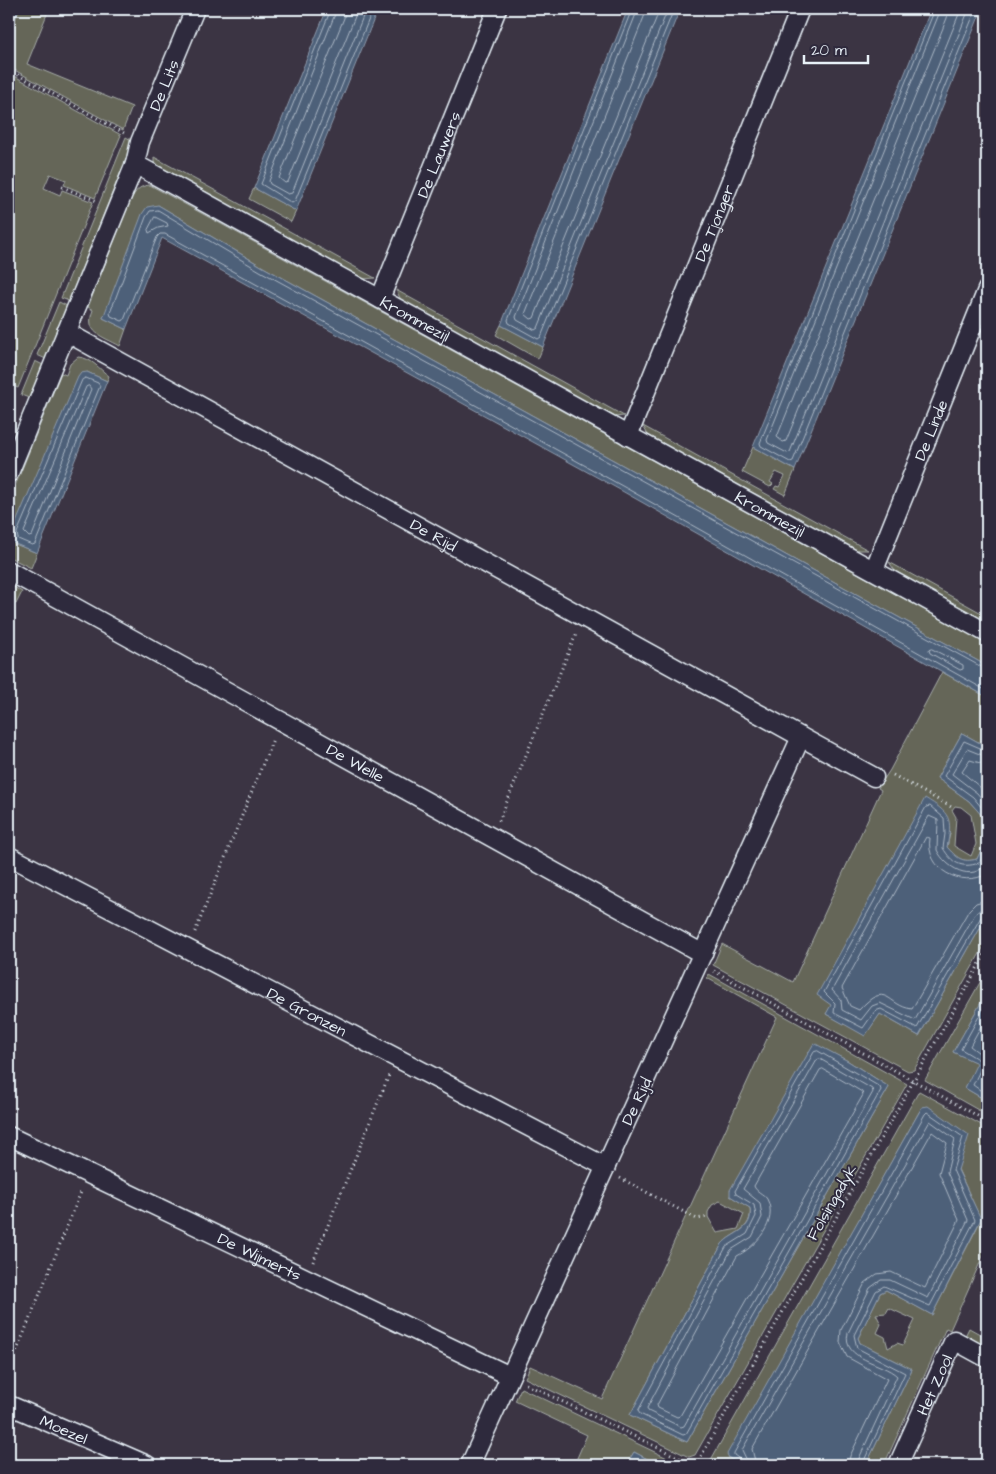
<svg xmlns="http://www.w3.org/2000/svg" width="996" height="1474" font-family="'Architects Daughter',sans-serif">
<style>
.green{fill:#656658;stroke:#a6aca8;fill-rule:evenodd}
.water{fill:#4e6079;stroke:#8c9aac}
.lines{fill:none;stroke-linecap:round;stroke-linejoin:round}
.shore{stroke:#aab7c5;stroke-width:1}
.street-casing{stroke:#e8f1f8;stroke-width:21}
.path{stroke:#e8f1f8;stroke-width:3;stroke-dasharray:1 4;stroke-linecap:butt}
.street{stroke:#2f2a3d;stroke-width:18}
.labels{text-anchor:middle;stroke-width:4;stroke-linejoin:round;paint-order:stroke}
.street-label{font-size:16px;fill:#e8f1f8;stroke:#2f2a3d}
</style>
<rect width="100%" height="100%" fill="#3b3443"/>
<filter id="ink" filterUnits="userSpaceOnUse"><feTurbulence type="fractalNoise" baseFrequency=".02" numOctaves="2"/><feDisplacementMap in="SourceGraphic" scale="10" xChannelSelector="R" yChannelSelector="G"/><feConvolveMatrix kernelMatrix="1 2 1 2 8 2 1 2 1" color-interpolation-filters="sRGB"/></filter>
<g filter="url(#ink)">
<g class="green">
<path d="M19,9H49L27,64L132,107L123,130L9,67V34Z"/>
<path d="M9,73L121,135L95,198L64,185L66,180L50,174L44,188L60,195L62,190L93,202L18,388L9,384Z"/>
<path d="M126,137L133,141L69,301L61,298Z"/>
<path d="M154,157L375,278L363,279L154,163Z"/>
<path d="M150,185L987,644V666L263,267L158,205L103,318L126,329L120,346C102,336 84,333 93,310L88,307L130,201C136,191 138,186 150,185Z"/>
<path d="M254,188L296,211L291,222L249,199Z"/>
<path d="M396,290L624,416L615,417L401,300Z"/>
<path d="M59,302L67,306L46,359L37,355Z"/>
<path d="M501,325L543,347L538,359L496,335Z"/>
<path d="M78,357C92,358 99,369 109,376L107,381L87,372L13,543L37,553L31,568L9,557V501L61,373L66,375L70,364Z"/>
<path d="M35,361L43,365L29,398L21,395Z"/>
<path d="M643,426L868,550H857L648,435Z"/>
<path d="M753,447L795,470L785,495L774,489L776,486L779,487L785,476L776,472L770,482L773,484L770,487L742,472Z"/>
<path d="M889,562L987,616V622L895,571Z"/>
<path d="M9,584L22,592L16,604L9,600Z"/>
<path d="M942,672L987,697V747L962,733L937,778L969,801L985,819L984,844L977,859C962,863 957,858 947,847L950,834L826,1014L865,1035L880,1014L919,1036L987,916V941L914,1070L908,1071L713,965L722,944L793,982L881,790L878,788L890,770ZM955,806L961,807L971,815L976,844L971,856L954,846L956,817L952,810Z"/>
<path d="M987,970V992L953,1052L978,1063L965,1088L987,1101V1115L925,1080Z"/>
<path d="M709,974L907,1084L695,1455L689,1457L525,1378L530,1366L602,1399L777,1017L707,978ZM814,1044L848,1061L889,1087L687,1442L630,1415L722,1244C732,1232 753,1231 750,1208L730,1196ZM720,1201L744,1214L738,1229L717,1233L708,1217V1212L712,1205Z"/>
<path d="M919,1091L987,1128V1247L950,1330L946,1328L884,1465H866L912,1369L860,1343L858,1338L880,1293L886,1290L932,1315L981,1220L958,1169L922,1107L728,1454L729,1458L741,1465H708ZM889,1308L915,1320L903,1345L897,1343L888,1348L885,1337L877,1333L881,1324L876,1314L886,1313Z"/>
<path d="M969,1328L987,1338V1350L964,1338Z"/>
<path d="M521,1388L682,1465H659L634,1452L626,1465H574L587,1435L515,1401Z"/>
</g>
<g class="water">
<path d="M12,9H19L9,34V17Z"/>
<path d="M327,9H378L296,211L254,188Z"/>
<path d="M628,9H680L543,347L501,325Z"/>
<path d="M931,9H982L795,470L753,447Z"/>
<path d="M158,205L263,267L987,666V697L622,491L162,238L126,329L103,318L142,214L147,207Z"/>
<path d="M87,372L107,381L37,553L13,543L12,532L78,377L81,373Z"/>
<path d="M962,733L987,747V916L919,1036L880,1014L865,1036L826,1014L831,1005L817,995L925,798C950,813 953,818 947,847C957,858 962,863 977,859L984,844L985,819L969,801L937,778Z"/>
<path d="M987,992V1101L965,1088L977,1063L953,1052Z"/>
<path d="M814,1043L848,1061L889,1087L687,1442L630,1415L722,1244C732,1232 754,1231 750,1208L730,1196V1190Z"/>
<path d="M928,1106L969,1135L958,1170L981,1219L932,1315L886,1290L880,1293L858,1338L860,1343L912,1369L866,1465H741L729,1458L727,1454L922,1107Z"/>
<path d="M634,1452L659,1465H626Z"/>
</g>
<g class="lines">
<g class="shore">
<path d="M331,9L261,184L292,203L295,201L373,9"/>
<path d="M337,9L269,181L270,184L288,194L292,193L366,9"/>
<path d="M345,9L344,18L279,178L285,183L288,182L358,9"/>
<path d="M632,9L508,320L509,323L538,339L541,337L674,9"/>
<path d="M638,9L516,317L517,320L535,330L538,328L668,9"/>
<path d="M646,9L644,17L525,314L531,319L534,318L660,9"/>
<path d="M935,9L760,443L761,446L790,462L793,461L976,9"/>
<path d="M941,9L767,440L768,443L787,453L790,452L969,9"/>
<path d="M949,9L947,18L777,437L783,442L786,441L961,9"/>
<path d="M155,217L167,223L168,226L158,228L149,233L148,230Z"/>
<path d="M86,378L98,383L100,386L35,544L32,545L18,539L17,533L82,380Z"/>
<path d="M89,386L91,389L32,536L29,537L24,532L86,387Z"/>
<path d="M932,649L963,665V669L960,670L930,653L929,650Z"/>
<path d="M987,670L260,271L158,210L150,211L146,217L110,313L111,316L122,321L124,320L157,237L160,234H165L624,487L987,691"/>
<path d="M987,751L964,741L944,776L973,797L987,814"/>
<path d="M987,757L967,749L952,774L977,793L987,805"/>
<path d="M987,765L970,760L962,772L987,793"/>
<path d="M987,850L979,863C961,869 952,863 943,848L945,834L944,818L930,806L926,807L824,992L835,1003L834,1013L863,1028L875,1011L881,1009L917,1028L981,917L987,914"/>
<path d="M987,863C972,884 945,867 937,850L938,820L929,816L832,990L841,1000L842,1010L861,1020L872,1006L880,1003L915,1020L975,914L981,909L987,908"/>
<path d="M987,874C961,888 925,870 930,838L926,837L842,988L850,1006L859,1010C887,979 887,1006 912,1009L969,910L976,903L987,900"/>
<path d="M987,1002L961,1049L981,1061L982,1066L973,1085L987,1095"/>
<path d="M987,1015L970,1046L987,1059"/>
<path d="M818,1051L880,1087L881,1090L686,1434L683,1435L640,1414L638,1411L726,1247L747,1234L756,1216L754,1205L736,1194L735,1191L814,1052Z"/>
<path d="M820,1059L872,1089L873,1092L684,1426L681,1427L648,1411L647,1408L731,1250L752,1237L762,1217L760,1203L743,1189L817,1060Z"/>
<path d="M823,1069L862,1092L863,1095L680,1416L677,1417L658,1408L657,1405L737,1256C755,1247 779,1222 767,1199C763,1193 756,1192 754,1186L820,1070Z"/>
<path d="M743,1465L741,1460L734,1455V1453L925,1114L927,1112L963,1137L953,1170L975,1220L930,1306L884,1286L876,1291L854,1335L857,1348L905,1373L862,1465"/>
<path d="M749,1465L742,1450L930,1121L955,1139L947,1172L968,1220L928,1298L890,1280H881L870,1288L848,1333C841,1360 883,1362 897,1376L856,1465"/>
<path d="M756,1465L752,1449L932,1132L947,1143L939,1173L959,1220L925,1288L891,1272L877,1274L865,1283L841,1330L840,1342L847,1357L887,1379L850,1456L848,1465"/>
</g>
<g class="street-casing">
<g id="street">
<path id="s1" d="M135,164L987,633"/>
<path id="s2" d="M380,299L497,9"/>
<path id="s3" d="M66,332L801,737L470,1465"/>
<path id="s4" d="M628,436L800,9"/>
<path id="s5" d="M9,473L135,164L140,142L195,9"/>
<path id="s6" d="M874,570L987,290"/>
<path id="s7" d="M9,571L703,954"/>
<path d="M801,737L874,777"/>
<path id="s8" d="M9,856L606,1167"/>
<path id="s9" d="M9,1136L510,1376"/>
<path id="s10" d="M9,1405L147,1465"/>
<path id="s11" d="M898,1465L954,1340L987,1358"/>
</g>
</g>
<g class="path">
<path d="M9,70L124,133"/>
<path d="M62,187L97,201"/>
<path d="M893,775L953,808"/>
<path d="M499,821L576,634"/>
<path d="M195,932L273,739"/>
<path d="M714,971L987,1121"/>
<path d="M620,1178L697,1219L708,1217"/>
<path d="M313,1262L389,1075"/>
<path d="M9,1370L81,1192"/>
<path d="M526,1384L694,1465"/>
<path d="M696,1465L987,951"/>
</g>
<use href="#street" class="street"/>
</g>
</g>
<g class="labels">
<g class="street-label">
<text dy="6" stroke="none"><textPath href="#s5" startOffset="418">De Lits</textPath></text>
<text dy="6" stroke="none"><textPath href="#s2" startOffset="156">De Lauwers</textPath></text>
<text dy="6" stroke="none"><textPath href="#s4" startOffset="230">De Tjonger</textPath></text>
<text dy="6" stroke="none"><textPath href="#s1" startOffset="320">Krommezijl</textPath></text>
<text dy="6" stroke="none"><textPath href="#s6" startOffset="151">De Linde</textPath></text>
<text dy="6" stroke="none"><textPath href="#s1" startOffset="725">Krommezijl</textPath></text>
<text dy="6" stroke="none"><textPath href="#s3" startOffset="420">De Rijd</textPath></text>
<text dy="6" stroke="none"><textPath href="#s7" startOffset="396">De Welle</textPath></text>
<text dy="6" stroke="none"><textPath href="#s8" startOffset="336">De Gronzen</textPath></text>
<text transform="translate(636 1101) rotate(-65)" y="6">De Rijd</text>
<text transform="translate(831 1202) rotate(-60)" y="6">Folsingadyk</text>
<text dy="6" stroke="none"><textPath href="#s9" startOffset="278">De Wijmerts</textPath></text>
<text dy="6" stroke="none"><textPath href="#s11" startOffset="88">Het Zool</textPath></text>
<text dy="6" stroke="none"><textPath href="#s10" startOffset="60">Moezel</textPath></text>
</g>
</g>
<rect width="996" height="1474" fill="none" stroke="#2f2a3d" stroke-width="30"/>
<rect x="15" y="15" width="966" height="1444" fill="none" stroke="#e8f1f8" stroke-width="2" filter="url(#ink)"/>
<path d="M804 55v8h64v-8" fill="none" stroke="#e8f1f8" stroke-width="2.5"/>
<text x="811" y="55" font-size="15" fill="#e8f1f8" stroke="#2f2a3d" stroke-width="4" paint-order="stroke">20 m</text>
</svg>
